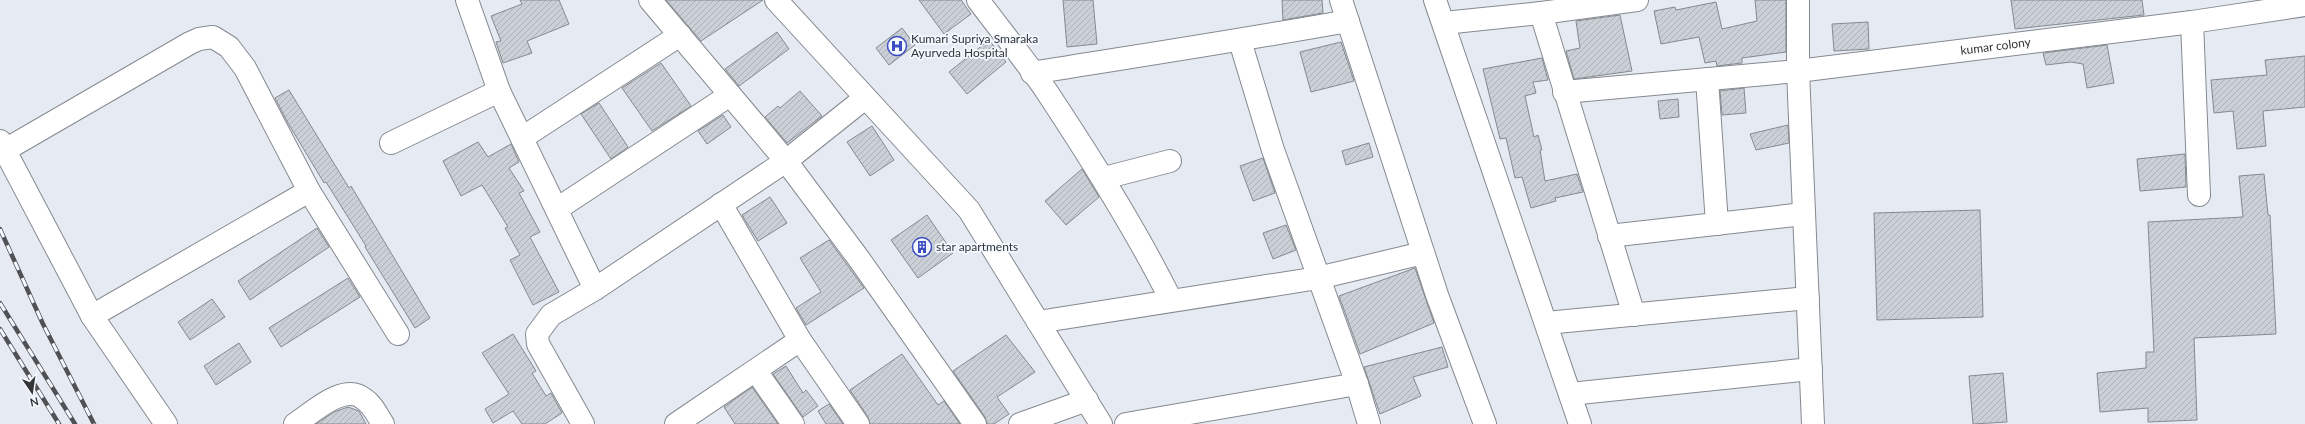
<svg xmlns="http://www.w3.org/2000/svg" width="2305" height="424" font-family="Lato,sans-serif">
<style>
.building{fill:url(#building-hatch);stroke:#858990}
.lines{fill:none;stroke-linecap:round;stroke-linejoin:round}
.minor-casing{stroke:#858990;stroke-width:24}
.minor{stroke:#fff;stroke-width:22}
.rail-casing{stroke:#4f5155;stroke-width:4.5}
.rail{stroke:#f4f8ff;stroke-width:3;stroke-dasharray:9;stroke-linecap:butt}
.labels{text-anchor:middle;stroke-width:3.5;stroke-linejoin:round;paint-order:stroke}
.poi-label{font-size:12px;fill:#323437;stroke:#f4f8ff;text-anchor:start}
.street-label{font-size:12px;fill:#323437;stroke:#f4f8ff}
</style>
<defs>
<pattern id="building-hatch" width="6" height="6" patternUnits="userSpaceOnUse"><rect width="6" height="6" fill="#cbd0d7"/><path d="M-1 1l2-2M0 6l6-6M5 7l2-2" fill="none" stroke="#afb3b9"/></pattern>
</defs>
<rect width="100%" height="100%" fill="#e6ebf3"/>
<g class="building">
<path d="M520,0H559L569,24L527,41L532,53L503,63L496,42L501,41L491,16L522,4Z"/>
<path d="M666,0H763L701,41Z"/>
<path d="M919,0H961L971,14L944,34Z"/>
<path d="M1063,0H1093L1097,44L1067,47Z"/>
<path d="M1282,0H1322L1323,13L1283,20Z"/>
<path d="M1755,0H1786V52L1742,58V63L1717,66L1716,61L1705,63L1699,37L1661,44L1654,11L1675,7L1676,10L1716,2L1722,29L1757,21Z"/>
<path d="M2011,0H2142L2144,15L2015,29Z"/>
<path d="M1620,15L1632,71L1574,79L1566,51L1580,48L1576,21Z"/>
<path d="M1868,22L1869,49L1834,51L1832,24Z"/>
<path d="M902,28L915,45L889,65L876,48Z"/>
<path d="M777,32L789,49L739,86L725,69Z"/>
<path d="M989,40L1006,62L967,94L949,72Z"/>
<path d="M1341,42L1354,81L1311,92L1300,52Z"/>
<path d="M2107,45L2114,83L2087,88L2083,64L2071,62L2046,65L2043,53Z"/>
<path d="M2305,56V107L2263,111L2266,146L2237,149L2233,111L2214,113L2211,80L2267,75L2265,60Z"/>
<path d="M1542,58L1548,80L1533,82L1536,93L1525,96L1534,137L1538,135L1542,150H1540L1545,181L1577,174L1583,192L1555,198L1556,201L1531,208L1522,177L1515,178L1506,138L1500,139L1483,69Z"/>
<path d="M661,63L691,106L652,131L622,88Z"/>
<path d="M1744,88L1746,113L1722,115L1720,91Z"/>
<path d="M289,90L349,188L351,186L430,318L415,328L365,247L366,246L326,182L324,183L288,123L275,98Z"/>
<path d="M800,91L822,116L787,143L765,117L778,106L780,108Z"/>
<path d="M1678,99L1679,117L1660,119L1658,101Z"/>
<path d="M599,103L628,147L611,159L581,114Z"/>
<path d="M723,115L731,127L707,144L698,131Z"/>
<path d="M1788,125L1789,143L1756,150L1750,134Z"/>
<path d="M872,126L894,160L870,176L847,142Z"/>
<path d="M478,142L488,157L511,144L519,162L509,168L524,191L519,193L540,232L530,237L559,292L533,305L510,260L520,255L505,228L508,227L482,185L461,196L443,161Z"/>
<path d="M1369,143L1373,157L1346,165L1342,151Z"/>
<path d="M2185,154L2186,187L2140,191L2137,159Z"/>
<path d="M1263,158L1275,193L1253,201L1240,166Z"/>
<path d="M1082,169L1099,197L1066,225L1045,201Z"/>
<path d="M2264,174L2268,215H2270L2276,334L2194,338L2197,420L2148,422V408L2100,412L2097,373L2146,368V352H2154L2148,222L2243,217L2239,176Z"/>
<path d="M770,197L787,223L758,241L742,215Z"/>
<path d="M1980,210L1983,317L1877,320L1874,213Z"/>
<path d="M927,215L953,253L918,278L891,240Z"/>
<path d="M1286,225L1296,250L1273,259L1263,233Z"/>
<path d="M317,228L329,247L250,300L238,281Z"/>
<path d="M829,240L864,288L806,325L796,308L821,292L800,258Z"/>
<path d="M1415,268L1434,323L1360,354L1339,296Z"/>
<path d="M348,278L360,297L281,347L269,328Z"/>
<path d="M212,299L225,317L190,340L178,322Z"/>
<path d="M513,334L536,371L532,373L546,396L551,393L562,413L545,424H522L513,411L493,423L485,409L509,394L482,353Z"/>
<path d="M1006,335L1035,372L997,397L1009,414L994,424H987L985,417L953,371Z"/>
<path d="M239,343L251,362L216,385L204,366Z"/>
<path d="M1442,347L1448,367L1413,377L1421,396L1380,414L1364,367Z"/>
<path d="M902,354L938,405L944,401L960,424H870L868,417L850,390Z"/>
<path d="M786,366L803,393L806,390L818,406L803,417L773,374Z"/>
<path d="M2003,373L2007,422L1973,424L1969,376Z"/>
<path d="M752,387L778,424H735L724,407Z"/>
<path d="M829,404L843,424H826L818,411Z"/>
<path d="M348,407L359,411L366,424H316L334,412Z"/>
</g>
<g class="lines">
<g class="minor-casing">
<g id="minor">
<path d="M467,0L499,91L595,289"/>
<path d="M650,0L786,161L859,259L975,424"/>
<path d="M776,0L969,210L1101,424"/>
<path d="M978,0C1001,31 1026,61 1047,92C1092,160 1135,228 1171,300"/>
<path d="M1341,0L1437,295L1485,424"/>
<path d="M1435,0L1580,424"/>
<path d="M1798,0V71L1813,424"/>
<path d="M1541,13L1634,315"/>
<path d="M2192,22L2199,195"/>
<path d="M1444,23L1541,13L1637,0"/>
<path d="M1240,41L1273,150L1357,384L1369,424"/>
<path d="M1032,73C1137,56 1243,40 1348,21"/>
<path d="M1707,79L1717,224"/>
<path id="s1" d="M1564,92L1798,71L2192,22L2305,5"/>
<path d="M522,138L680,35"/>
<path d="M0,141L92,316L166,424"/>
<path d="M391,143L499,91"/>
<path d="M5,150L190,43L199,39L213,37L229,47L245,68L309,191L398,334"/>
<path d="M1104,178L1170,161"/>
<path d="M721,204L800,340L858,424"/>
<path d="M557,209L730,95"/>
<path d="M1609,236L1804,214"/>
<path d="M92,316L309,191"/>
<path d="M1038,322L1318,278L1423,253"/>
<path d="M1546,323L1808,298"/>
<path d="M756,371L793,424"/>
<path d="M1570,394L1811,369"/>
<path d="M295,424C312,413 344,382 364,399C373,405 377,415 383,424"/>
<path d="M583,424L538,344L537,334L551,315L595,289L786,161L865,98"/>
<path d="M676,424L800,340"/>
<path d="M1020,424L1087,400"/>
<path d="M1126,424L1357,384"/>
</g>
</g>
<use href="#minor" class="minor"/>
<g class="rail-casing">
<g id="rail">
<path d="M0,229L43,324L94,424"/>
<path d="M0,303L75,424"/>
<path d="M0,329L59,424"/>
</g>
</g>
<use href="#rail" class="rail"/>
</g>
<defs>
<g id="hospital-ring" transform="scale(1)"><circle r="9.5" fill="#f4f8ff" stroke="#3c4ec1" stroke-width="1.5"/><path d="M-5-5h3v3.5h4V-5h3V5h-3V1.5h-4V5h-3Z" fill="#3c4ec1"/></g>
<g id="building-ring" transform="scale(1)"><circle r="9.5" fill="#f4f8ff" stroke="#3c4ec1" stroke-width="1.5"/><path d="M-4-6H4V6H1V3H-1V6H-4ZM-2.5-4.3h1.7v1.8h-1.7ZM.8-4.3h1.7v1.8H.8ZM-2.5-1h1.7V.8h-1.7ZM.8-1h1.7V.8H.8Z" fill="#3c4ec1"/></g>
</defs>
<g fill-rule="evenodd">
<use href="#hospital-ring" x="897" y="46"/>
<use href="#building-ring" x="922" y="247"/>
</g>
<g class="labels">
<g class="poi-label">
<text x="911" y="43">Kumari Supriya Smaraka<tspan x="911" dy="14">Ayurveda Hospital</tspan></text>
<text x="936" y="251">star apartments</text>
</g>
<g class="street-label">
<text dy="4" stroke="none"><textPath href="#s1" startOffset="434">kumar colony</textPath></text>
</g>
</g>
<g transform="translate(32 392) rotate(167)" stroke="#f4f8ff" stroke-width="3" paint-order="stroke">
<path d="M0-3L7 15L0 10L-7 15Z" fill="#323437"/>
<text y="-6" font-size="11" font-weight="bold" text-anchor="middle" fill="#323437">N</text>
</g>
</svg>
